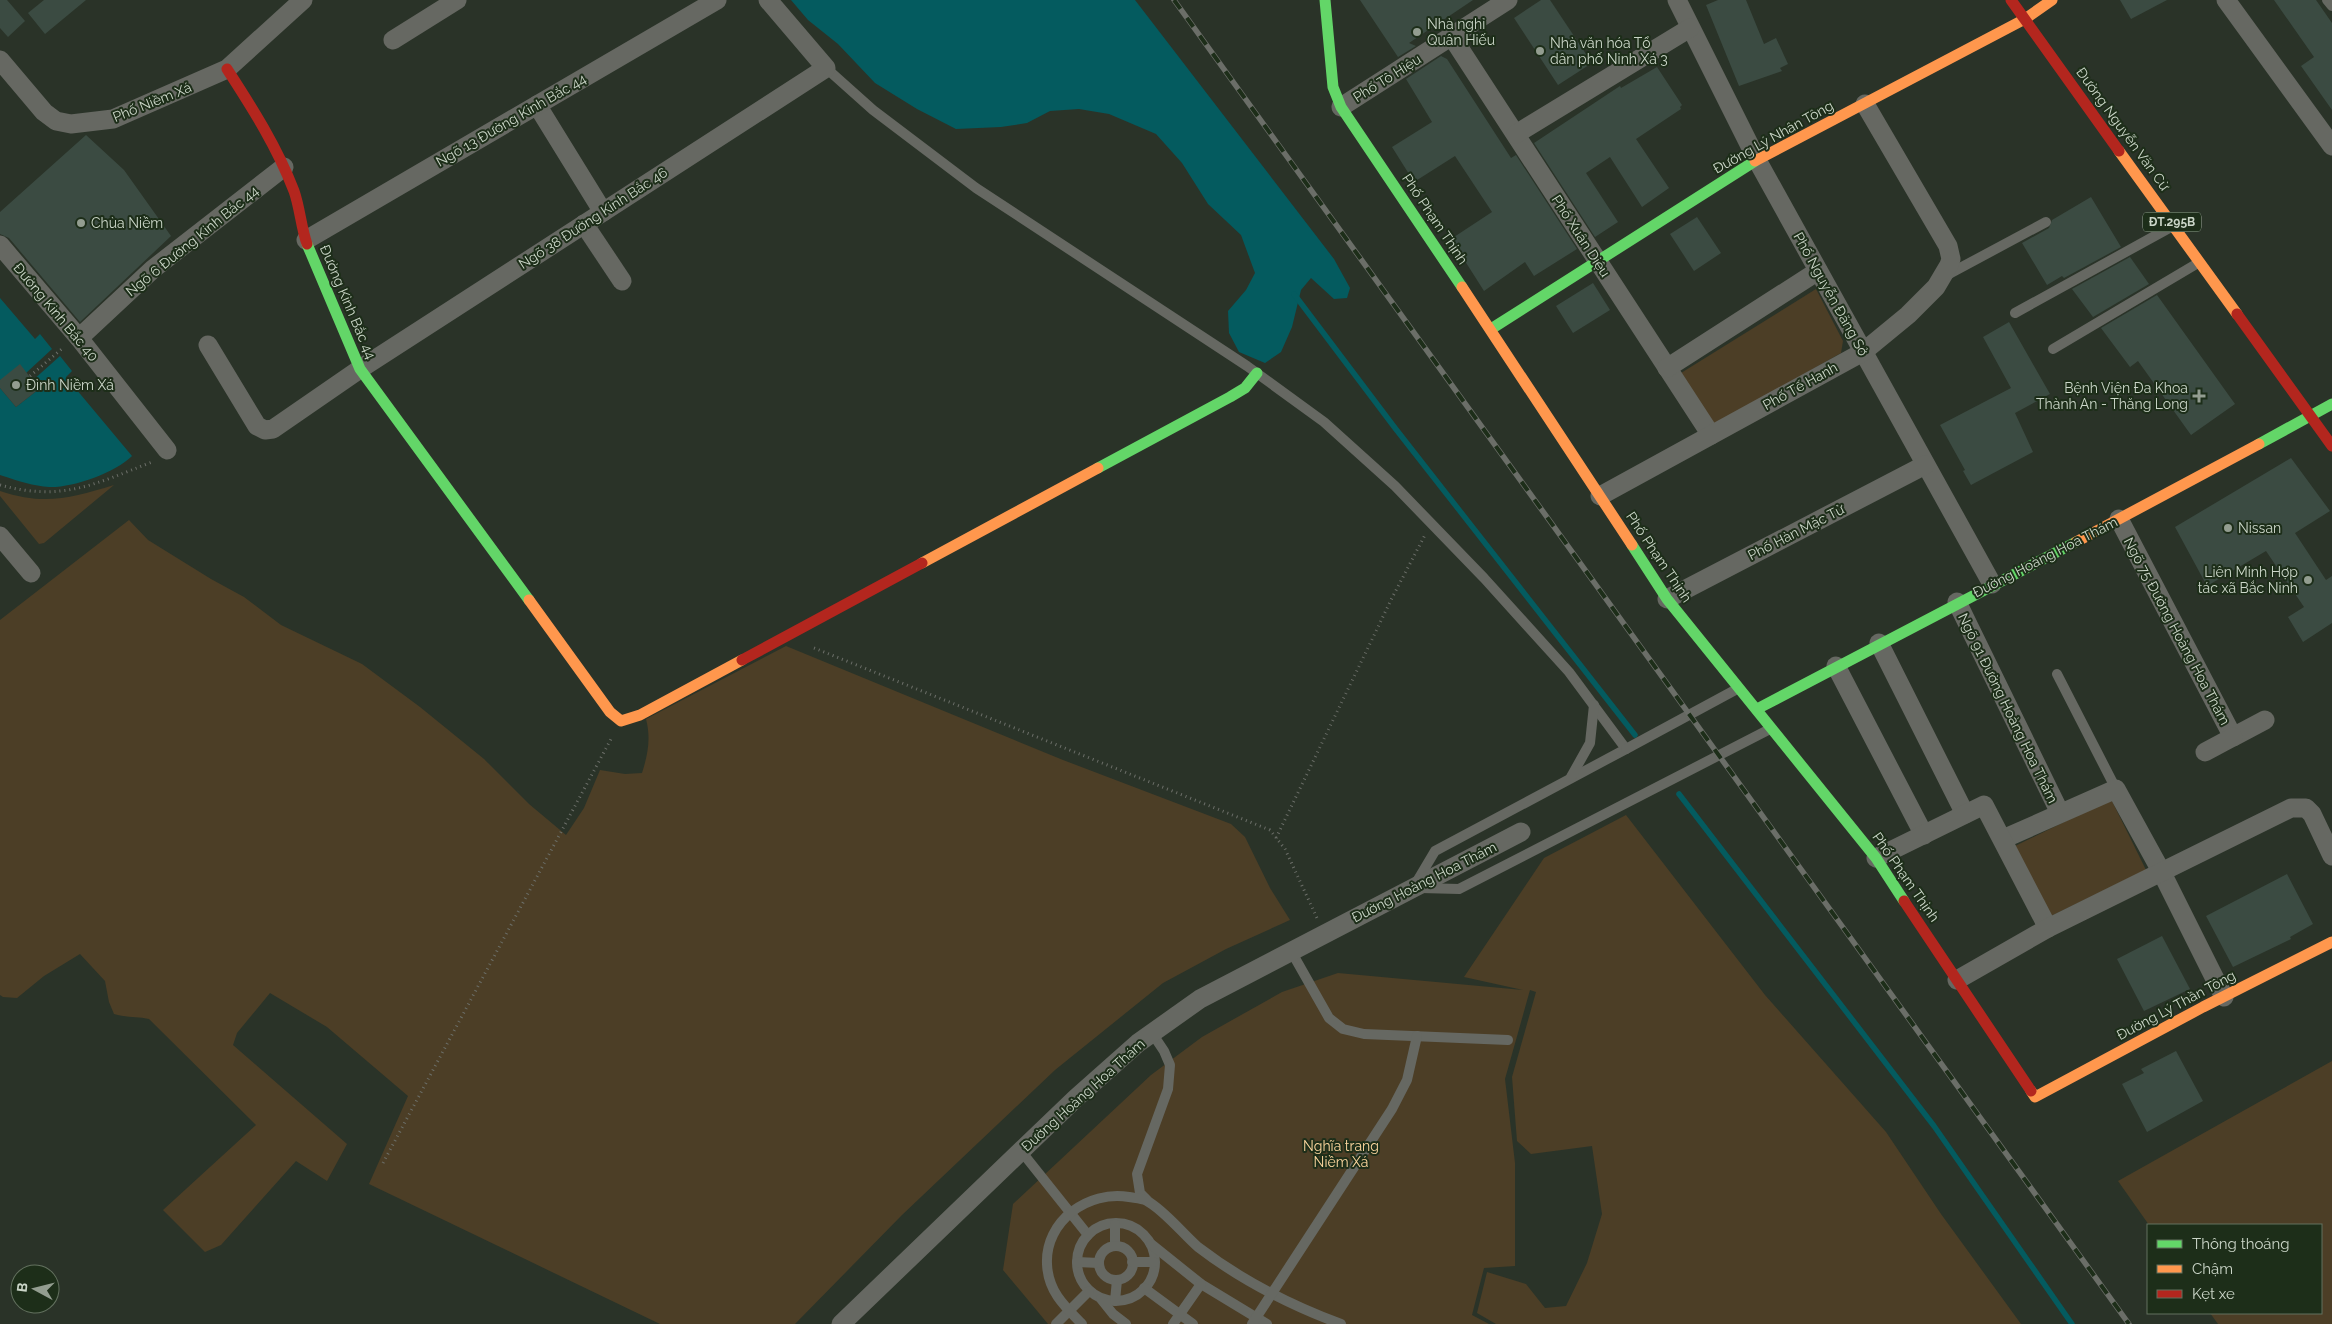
<svg xmlns="http://www.w3.org/2000/svg" width="2332" height="1324" font-family="Raleway,sans-serif">
<style>
.green{fill:#4c3e26}
.water{fill:#045b5f}
.lines{fill:none;stroke-linecap:round;stroke-linejoin:round}
.stream{stroke:#045b5f;stroke-width:5.5}
.building{fill:#3b4b42}
.path{stroke:#6c6f69;stroke-width:3;stroke-dasharray:1 4;stroke-linecap:butt}
.lane{stroke:#666862;stroke-width:10}
.street{stroke:#666862;stroke-width:19}
.fast{stroke:#63d668;stroke-width:11}
.slow{stroke:#ff974d;stroke-width:11}
.jam{stroke:#b3261e;stroke-width:11}
.rail-casing{stroke:#6b6e68;stroke-width:5.5}
.rail{stroke:#1d2e19;stroke-width:4;stroke-dasharray:11;stroke-linecap:butt}
.poi-dot{fill:#939d90;stroke:#1d2e19;stroke-width:2}
.labels{text-anchor:middle;stroke-width:4;stroke-linejoin:round;paint-order:stroke}
.shield{fill:#1d2e19;stroke:#97a494;stroke-width:1}
.shield-label{font-size:12px;font-weight:bold;fill:#cbd6c8}
.poi-label{font-size:14px;fill:#cbd6c8;stroke:#1d2e19;text-anchor:start}
.street-label{font-size:14px;fill:#cbd6c8;stroke:#1d2e19}
.park-label{font-size:14px;fill:#fed79f;stroke:#1d2e19}
</style>
<rect width="100%" height="100%" fill="#2a3328"/>
<g class="green">
<path d="M1816,289L1843,341L1841,353L1714,425L1681,373Z"/>
<path d="M114,485L44,543L39,544L0,496V491C45,506 71,498 114,485Z"/>
<path d="M129,520L148,540L211,579L244,597L281,625L362,664L420,707L484,759L529,804L566,835L584,808L600,770L625,774L642,773C648,754 651,738 646,719L786,646L1063,760L1231,824L1245,837L1270,888L1290,920L1226,949L1163,983L1055,1070L902,1215L795,1324H660L369,1184L408,1096L327,1027L270,993L237,1033L233,1045L347,1144L327,1181L296,1161L221,1245L205,1252L163,1210L256,1125L149,1019C137,1016 126,1018 114,1014L109,1002L105,981L80,954L44,976L17,998L3,997L0,995V620Z"/>
<path d="M2111,799L2146,870L2049,917L2015,846Z"/>
<path d="M1626,815L1765,995L1886,1132L1941,1214L2021,1324H1496L1477,1313L1487,1272L1526,1284L1545,1308L1566,1306L1587,1263L1602,1214L1592,1146L1531,1154L1517,1141L1512,1077L1536,992L1530,990L1505,1079L1515,1163V1266L1484,1268L1472,1315L1489,1324H1048L1003,1270L1013,1204L1151,1075L1202,1037L1282,992L1338,973L1523,990L1464,977L1544,858Z"/>
<path d="M2332,1061V1324H2218L2210,1313H2321V1225H2149L2118,1181Z"/>
</g>
<g class="water">
<path d="M791,0H1135L1334,259L1350,288L1347,298L1334,299L1311,278L1301,290L1292,327L1281,352L1265,363L1239,352L1229,333L1228,311L1246,290L1255,273L1241,235L1208,204L1182,163L1156,134L1109,114L1079,109L1050,111L1027,123L1001,127L956,129L917,109L875,83L838,44L808,20Z"/>
<path d="M0,298L35,339L40,334L52,349L26,373L0,380Z"/>
<path d="M60,356L72,371L66,377L132,456C115,473 72,488 49,487C34,486 18,481 3,476L0,475V388L16,407L39,389L32,381Z"/>
</g>
<g class="lines">
<g class="stream">
<path d="M1294,294L1395,428L1635,735"/>
<path d="M1679,794L1934,1126L2072,1324"/>
</g>
</g>
<g class="building">
<path d="M0,0H7L25,21L8,37L0,28Z"/>
<path d="M44,0H86L45,34L28,13Z"/>
<path d="M1360,0H1473L1409,43L1416,46L1398,57Z"/>
<path d="M1541,0H1550L1592,63L1558,85L1514,18Z"/>
<path d="M1718,0H1746L1764,44L1776,38L1788,64L1780,68L1782,71L1739,86L1706,5Z"/>
<path d="M2120,0H2167L2131,19Z"/>
<path d="M2274,0H2316L2332,23V110L2301,66L2314,57Z"/>
<path d="M1441,56L1447,59L1511,158L1516,155L1577,249L1534,276L1525,262L1484,291L1451,239L1492,212L1455,156L1414,182L1392,147L1432,122L1406,79Z"/>
<path d="M1657,67L1682,105L1680,107L1681,109L1636,139L1669,188L1642,207L1610,157L1586,173L1618,222L1595,237L1534,143L1620,86L1621,88Z"/>
<path d="M86,135L124,170L171,236L80,322L9,238L0,234V212Z"/>
<path d="M2091,197L2121,247L2064,278L2062,276L2047,285L2022,243L2049,228L2052,220Z"/>
<path d="M1697,217L1721,253L1694,271L1670,234Z"/>
<path d="M2130,257L2149,284L2093,317L2072,289Z"/>
<path d="M1593,283L1610,310L1573,333L1556,306Z"/>
<path d="M2157,295L2235,404L2191,435L2138,361L2130,367L2101,328Z"/>
<path d="M2009,322L2050,394L2015,413L2033,452L1971,485L1963,471L1965,470L1940,425L2011,388L1983,337Z"/>
<path d="M20,364L39,389L16,407L0,388V380Z"/>
<path d="M2291,458L2330,511L2295,533L2326,580L2332,576V623L2303,642L2288,617L2304,607L2266,551L2207,586L2175,527Z"/>
<path d="M2287,874L2313,924L2290,937L2291,939L2233,967L2206,916Z"/>
<path d="M2162,936L2190,989L2144,1011L2117,959Z"/>
<path d="M2176,1051L2203,1101L2147,1132L2122,1084L2144,1073L2141,1069Z"/>
</g>
<g class="lines">
<g class="path">
<path d="M30,376L64,347"/>
<path d="M0,485C62,502 95,484 152,462"/>
<path d="M814,648L1270,830L1285,849L1317,918"/>
<path d="M1276,838L1393,596L1425,535"/>
<path d="M383,1163L611,739"/>
</g>
<g class="lane">
<path d="M2327,0L2332,6"/>
<path d="M826,68L873,110L976,188L1247,366L1324,422L1395,486L1484,578L1569,672L1626,749L1435,851L1416,883"/>
<path d="M1947,275L2046,222"/>
<path d="M2015,313L2171,227"/>
<path d="M2053,349L2198,263"/>
<path d="M2057,674L2116,789"/>
<path d="M1626,749L1737,689"/>
<path d="M1571,777L1590,743L1594,705"/>
<path d="M1421,888L1459,889L1770,729"/>
<path d="M1291,951L1329,1018L1343,1029L1364,1034L1508,1040"/>
<path d="M1021,1151L1088,1235"/>
<path d="M1147,1200L1140,1193L1137,1174L1168,1089L1170,1065L1164,1051L1152,1033"/>
<circle cx="1116" cy="1262" r="39"/>
<path d="M1115,1224V1246"/>
<path d="M1151,1244L1201,1284L1267,1324"/>
<circle cx="1116" cy="1263" r="17"/>
<path d="M1077,1262L1099,1263"/>
<path d="M1132,1262H1154"/>
<path d="M1144,1288L1193,1324"/>
<path d="M1101,1299L1113,1314L1126,1324"/>
<path d="M1115,1301L1117,1280"/>
<path d="M1056,1324L1089,1291"/>
<path d="M1082,1324C1064,1306 1048,1291 1047,1264C1045,1221 1088,1190 1129,1197C1134,1198 1142,1198 1147,1201C1164,1210 1183,1234 1198,1247C1241,1280 1290,1305 1341,1324"/>
<path d="M1173,1324L1201,1284"/>
<path d="M1252,1324L1392,1109L1407,1080L1417,1036"/>
</g>
<g class="street">
<path d="M1677,0L1757,160L1992,584"/>
<path d="M2226,0L2332,146"/>
<path d="M1452,37L1711,435"/>
<path d="M393,40L457,0"/>
<path d="M0,60L44,112L56,121L71,124L113,119L227,69L303,0"/>
<path d="M537,105L603,212"/>
<path d="M1341,107L1508,0"/>
<path d="M1516,134L1690,28"/>
<path d="M584,224L622,281"/>
<path d="M306,240L717,0"/>
<path d="M0,245L79,338L167,450"/>
<path d="M79,338L153,269L284,167"/>
<path d="M208,345L257,426L265,430L273,429L360,369L826,68L768,0"/>
<path d="M1667,368L1818,271"/>
<path d="M1600,496L1863,352L1908,315L1936,287L1949,265L1951,259L1948,246L1865,104"/>
<path d="M2119,519L2233,737L2265,720"/>
<path d="M0,536L31,573"/>
<path d="M1667,599L1925,465"/>
<path d="M1957,602L2060,813"/>
<path d="M1879,643L1965,814"/>
<path d="M1836,666L1924,835"/>
<path d="M2205,752L2233,737"/>
<path d="M2003,839L2116,789L2161,871L2224,997"/>
<path d="M1876,858L1984,805L2048,928"/>
<path d="M1957,980L2048,928L2291,808H2306L2312,814L2332,856"/>
<path d="M841,1324L1076,1098L1138,1043L1200,999L1521,832"/>
</g>
<g class="fast">
<path d="M1325,0L1333,87L1341,107L1462,287"/>
<path d="M307,244L360,369L529,600"/>
<path d="M1491,329L1755,161"/>
<path d="M2259,444L2332,404"/>
<path d="M1098,468L1230,397L1245,388L1257,373"/>
<path d="M1632,545L1667,599L1876,858L1904,901"/>
<path d="M1757,709L2076,542"/>
</g>
<g class="slow">
<path d="M2119,151L2237,314"/>
<path d="M1755,161L2025,19L2052,0"/>
<path d="M1462,287L1632,545"/>
<path d="M2076,542L2259,444"/>
<path d="M922,563L1098,468"/>
<path d="M529,600L610,712L621,721L640,715L742,660"/>
<path d="M2031,1091L2035,1097L2203,1007L2332,942"/>
</g>
<g class="jam">
<path d="M2011,0L2119,151"/>
<path d="M227,69C253,109 277,147 294,191C300,208 301,227 307,244"/>
<path d="M2237,314L2332,446"/>
<path d="M742,660L922,563"/>
<path d="M1904,901L2031,1091"/>
</g>
<g class="rail-casing">
<path id="rail" d="M1174,0L2129,1324"/>
</g>
<use href="#rail" class="rail"/>
</g>
<g class="poi-dot">
<circle cx="1417" cy="32" r="5"/>
<circle cx="1540" cy="51" r="5"/>
<circle cx="81" cy="223" r="5"/>
<circle cx="16" cy="385" r="5"/>
<path d="M2196.5 388.5h5v5h5v5h-5v5h-5v-5h-5v-5h5z"/>
<circle cx="2228" cy="528" r="5"/>
<circle cx="2308" cy="580" r="5"/>
</g>
<g class="labels">
<rect class="shield" x="2143" y="212.5" width="58" height="19" rx="4"/>
<g class="shield-label">
<text x="2172" y="226">ĐT.295B</text>
</g>
<g class="poi-label">
<text x="1427" y="29">Nhà nghỉ<tspan x="1427" dy="16">Quân Hiếu</tspan></text>
<text x="1550" y="48">Nhà văn hóa Tổ<tspan x="1550" dy="16">dân phố Ninh Xá 3</tspan></text>
<text x="91" y="228">Chùa Niềm</text>
<text x="26" y="390">Đình Niềm Xá</text>
<text x="2188" y="393" text-anchor="end">Bệnh Viện Đa Khoa<tspan x="2188" dy="16">Thành An - Thăng Long</tspan></text>
<text x="2238" y="533">Nissan</text>
<text x="2298" y="577" text-anchor="end">Liên Minh Hợp<tspan x="2298" dy="16">tác xã Bắc Ninh</tspan></text>
</g>
<g class="street-label">
<text transform="translate(1387 78) rotate(-32)" y="5">Phố Tô Hiệu</text>
<text transform="translate(152 102) rotate(-22)" y="5">Phố Niềm Xá</text>
<text transform="translate(511 120) rotate(-30)" y="5">Ngõ 13 Đường Kinh Bắc 44</text>
<text transform="translate(2123 129) rotate(54)" y="5">Đường Nguyễn Văn Cừ</text>
<text transform="translate(1773 137) rotate(-29)" y="5">Đường Lý Nhân Tông</text>
<text transform="translate(593 218) rotate(-33)" y="5">Ngõ 38 Đường Kinh Bắc 46</text>
<text transform="translate(1435 219) rotate(56)" y="5">Phố Phạm Thịnh</text>
<text transform="translate(1581 236) rotate(57)" y="5">Phố Xuân Diệu</text>
<text transform="translate(192 241) rotate(-39)" y="5">Ngõ 6 Đường Kinh Bắc 44</text>
<text transform="translate(1831 294) rotate(61)" y="5">Phố Nguyễn Đăng Sở</text>
<text transform="translate(348 302) rotate(67)" y="5">Đường Kinh Bắc 44</text>
<text transform="translate(56 312) rotate(50)" y="5">Đường Kinh Bắc 40</text>
<text transform="translate(1800 386) rotate(-29)" y="5">Phố Tế Hanh</text>
<text transform="translate(1796 532) rotate(-27)" y="5">Phố Hàn Mặc Tử</text>
<text transform="translate(1659 557) rotate(56)" y="5">Phố Phạm Thịnh</text>
<text transform="translate(2045 557) rotate(-27)" y="5">Đường Hoàng Hoa Thám</text>
<text transform="translate(2177 631) rotate(62)" y="5">Ngõ 75 Đường Hoàng Hoa Thám</text>
<text transform="translate(2008 708) rotate(64)" y="5">Ngõ 91 Đường Hoàng Hoa Thám</text>
<text transform="translate(1906 877) rotate(55)" y="5">Phố Phạm Thịnh</text>
<text transform="translate(1424 882) rotate(-27)" y="5">Đường Hoàng Hoa Thám</text>
<text transform="translate(2176 1005) rotate(-28)" y="5">Đường Lý Thần Tông</text>
<text transform="translate(1083 1095) rotate(-42)" y="5">Đường Hoàng Hoa Thám</text>
</g>
<g class="park-label">
<text x="1341" y="1151">Nghĩa trang<tspan x="1341" dy="16">Niềm Xá</tspan></text>
</g>
</g>
<rect x="2147" y="1224" width="175" height="90" fill="#1d2e19" stroke="#63715f"/>
<rect x="2157" y="1240" width="25" height="8" fill="#63d668" stroke="#63715f"/>
<text x="2192" y="1249" font-size="15" fill="#cbd6c8">Thông thoáng</text>
<rect x="2157" y="1265" width="25" height="8" fill="#ff974d" stroke="#63715f"/>
<text x="2192" y="1274" font-size="15" fill="#cbd6c8">Chậm</text>
<rect x="2157" y="1290" width="25" height="8" fill="#b3261e" stroke="#63715f"/>
<text x="2192" y="1299" font-size="15" fill="#cbd6c8">Kẹt xe</text>
<g transform="translate(35 1289) rotate(277)"><circle r="24" fill="#1d2e19" stroke="#63715f"/>
<path d="M0-4L9 19L0 12L-9 19Z" fill="#939d90"/>
<text y="-8" font-size="14" font-weight="bold" text-anchor="middle" fill="#cbd6c8">B</text>
</g>
</svg>
